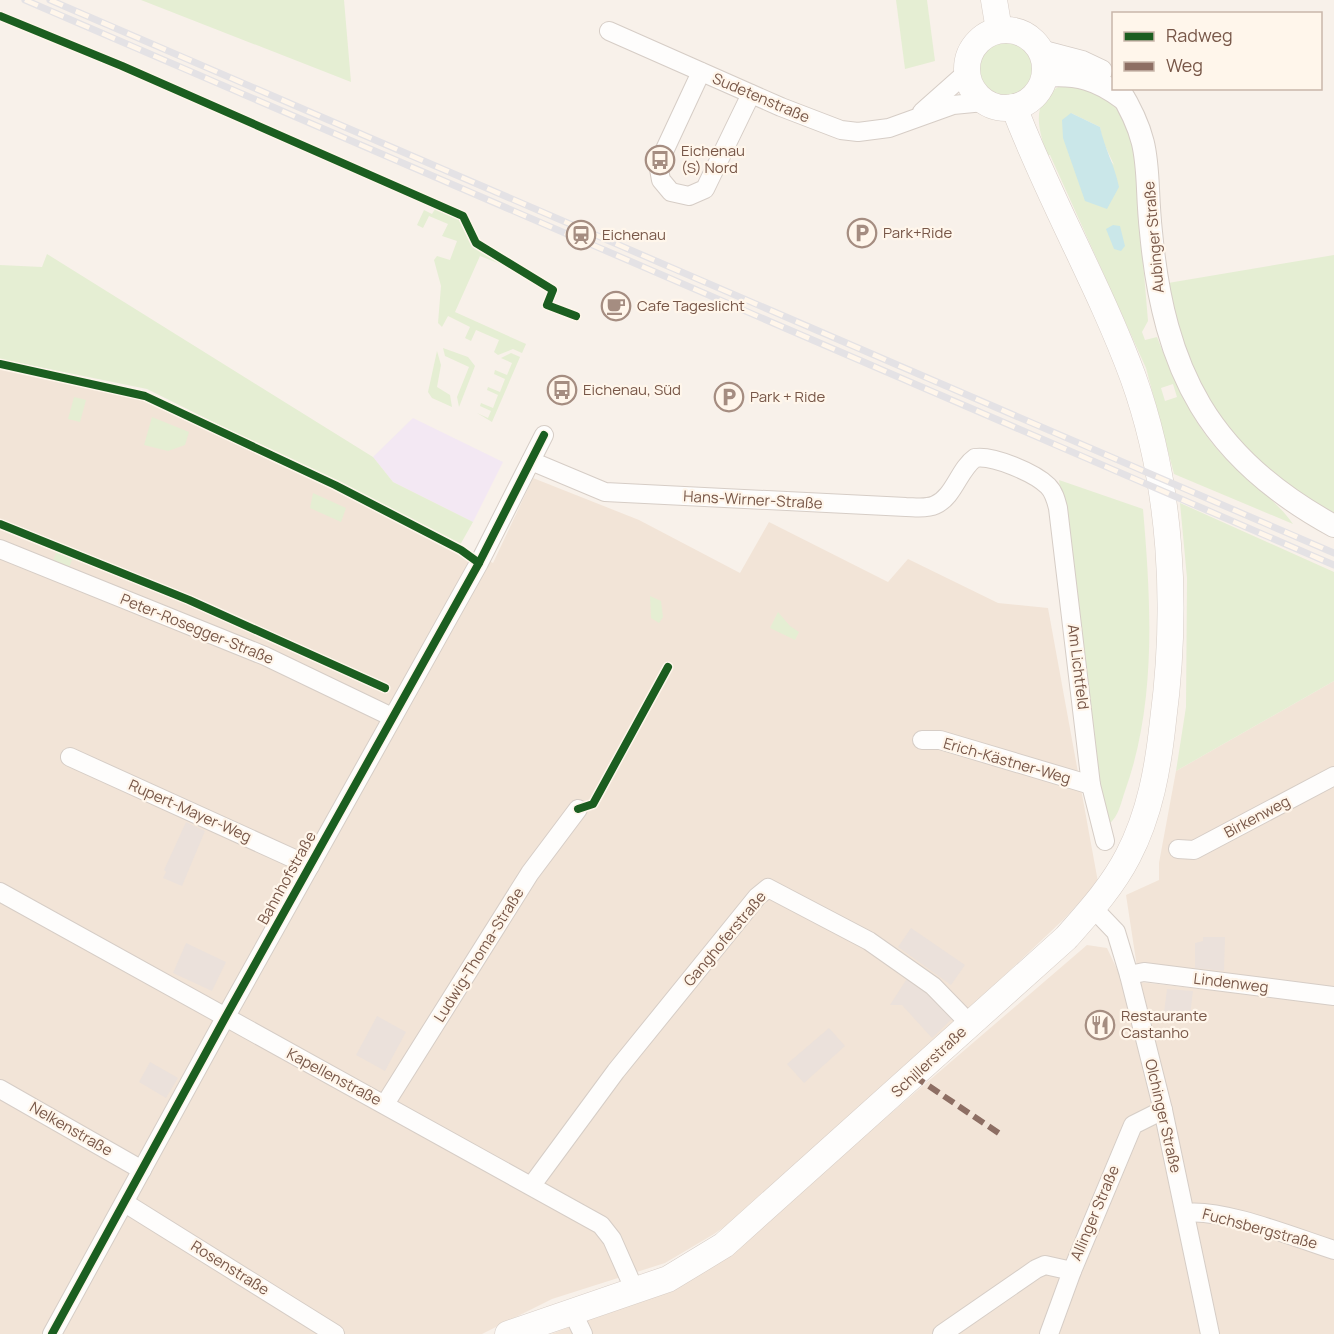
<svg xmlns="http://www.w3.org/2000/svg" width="1334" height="1334" font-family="Manrope,sans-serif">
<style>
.residential{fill:#f2e4d7}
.industrial{fill:#ebe1db}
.education{fill:#f3e8f3}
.green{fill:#e5eed3;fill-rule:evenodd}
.water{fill:#cae7e9}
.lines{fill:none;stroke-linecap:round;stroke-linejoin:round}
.minor-casing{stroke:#d6cdc6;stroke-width:20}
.tertiary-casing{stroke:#d6cdc6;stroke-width:24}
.secondary-casing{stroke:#d7cdc6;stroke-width:27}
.minor{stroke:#fefdfc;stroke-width:18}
.tertiary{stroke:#fefdfc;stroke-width:22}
.secondary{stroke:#fefdfc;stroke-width:26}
.rail-casing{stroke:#e4e2e5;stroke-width:7}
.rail{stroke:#fff6eb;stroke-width:4.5;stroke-dasharray:14;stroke-linecap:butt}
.quiet{stroke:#8d6e63;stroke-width:6;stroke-dasharray:12 6;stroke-linecap:butt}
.cycleway-casing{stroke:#fff6eb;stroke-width:11}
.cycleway{stroke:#1b5e20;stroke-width:8}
.labels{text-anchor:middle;stroke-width:4.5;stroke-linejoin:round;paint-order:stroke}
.street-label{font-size:15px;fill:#785748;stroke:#fff6eb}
.poi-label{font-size:15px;fill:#785748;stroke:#fff6eb;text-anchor:start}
</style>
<rect width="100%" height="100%" fill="#f8f1ea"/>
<g class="residential">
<path d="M0,364L145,394L493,563L533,478L639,520L740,573L769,522L888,582L908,559L998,603L1048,608L1098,882L1064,919L781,1187L714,1234L665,1263L552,1299L482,1334H0Z"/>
<path d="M1334,681V988L1137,967L1126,895L1159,880V863L1176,771Z"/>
<path d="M1087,945L1107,948L1122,980L1334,1004V1334H551L682,1285L791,1199Z"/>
</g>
<g class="industrial">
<path d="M186,822L205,831L182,886L163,878L166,872L164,870Z"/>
<path d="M911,928L965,965L951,985L898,947Z"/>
<path d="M1203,937H1225L1224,971L1195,968V943L1203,941Z"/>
<path d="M186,943L226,962L212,991L173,973Z"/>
<path d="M908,977L946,1006L953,1018L932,1038L902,1005H890Z"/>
<path d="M1167,989L1193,991L1190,1016L1164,1013Z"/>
<path d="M377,1016L406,1032L385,1071L356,1055Z"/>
<path d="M829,1028L845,1046L804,1083L787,1064Z"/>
<path d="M150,1062L178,1078L166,1098L139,1082Z"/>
</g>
<path class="education" d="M413,418L503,462L473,522L393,482L373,457Z"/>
<g class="green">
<path d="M141,0H344L351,82Z"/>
<path d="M896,0H927L935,61L905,69Z"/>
<circle cx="1006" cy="69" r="29"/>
<path d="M1060,86C1068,86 1081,84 1089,87C1112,94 1125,121 1133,141L1148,321L1142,332L1145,340L1157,337C1172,374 1187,412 1212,443C1236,474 1271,493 1293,524L1174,474L1146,368L1050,155H1047C1038,128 1030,102 1060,86ZM1071,113L1100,127L1102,139L1114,165ZM1173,384L1177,397L1165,401L1161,388Z"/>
<path d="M435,209L461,220L475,247L516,270L480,256L455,312L526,344L522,353L513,349L498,355L494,352L499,340L476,330L471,341L465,338L470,327L448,316L442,327L438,323L441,286L434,260L437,256L450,260L457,241L442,236L448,224L429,216L423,228L417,225L424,210L432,214Z"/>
<path d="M47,254L373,457L393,482L473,522L460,545L147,389L0,359V265L42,267Z"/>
<path d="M1334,255V516C1266,480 1210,419 1183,345C1176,326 1173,304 1168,283Z"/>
<path d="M443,348L468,357L475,366L459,407L457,397L469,367L445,356Z"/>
<path d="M437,351L441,365L437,387L450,395L452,407L432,398L428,392Z"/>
<path d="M511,353L520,357L492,422L477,413L488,418L491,411L480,406L481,403L493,408L498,395L487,390L488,387L500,392L505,379L494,374L495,370L507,375L512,363L501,358Z"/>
<path d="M74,397L86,400L80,422L68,419Z"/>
<path d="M152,417L189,432L185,445L168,451L144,445Z"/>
<path d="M1059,480L1143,509C1151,602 1157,702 1125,791C1121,802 1119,816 1109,824L1103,817Z"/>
<path d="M313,493L346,508L341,522L310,508Z"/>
<path d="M1180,503L1334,572V681L1176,771L1186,707L1187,578Z"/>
<path d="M57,550L73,557L69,568L53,561Z"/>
<path d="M650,596L661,601L663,617L659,623L651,618Z"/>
<path d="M778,612L790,626L799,632L795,640L770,628Z"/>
</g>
<g class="water">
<path d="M1071,113L1100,127C1104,147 1115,166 1119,187L1107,209L1085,201L1063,138L1062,120Z"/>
<path d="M1113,225L1120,226L1125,246L1121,251L1114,249L1106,229Z"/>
</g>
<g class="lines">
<g class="minor-casing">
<g id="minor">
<path d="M609,31L781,107L841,130L858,132L889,128L953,105L984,102"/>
<path d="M701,72L660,160L659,169L661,180L671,192L689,196L705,189L751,94"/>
<path d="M922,112L966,73"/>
<path d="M531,461L605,492L906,507C914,507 927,509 935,505C954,497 959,469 975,458C993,455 1035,473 1048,486C1054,492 1056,500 1058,508L1091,785L1105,841"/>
<path d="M0,549L265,656L392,717"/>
<path d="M922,740H940L1091,785"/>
<path d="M70,757L310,866"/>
<path d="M1178,849L1194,850L1334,776"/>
<path d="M0,892L601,1225L612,1239L635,1291"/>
<path d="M1093,908L1116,932L1129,975L1163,1110L1210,1334"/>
<path d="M1129,975L1144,972L1334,996"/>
<path d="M0,1089L142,1170"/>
<path d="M385,1104L530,873L578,809"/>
<path d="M532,1185L616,1071L757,897L768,888L869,941L933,986L970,1024"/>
<path d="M125,1203L335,1334"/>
<path d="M1185,1213C1223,1208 1296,1238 1334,1250"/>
<path d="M572,1311L583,1334"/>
<path d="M52,1334L225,1018L479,563L544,435"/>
<path d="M942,1334L1036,1269L1045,1265L1072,1271"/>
<path d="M1049,1334L1072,1271L1133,1125L1163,1110"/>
</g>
</g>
<g class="tertiary-casing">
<g id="tertiary">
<path d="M1040,51L1082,62L1101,71"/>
<path d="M1044,76C1077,73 1098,79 1124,99"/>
<path d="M1118,88C1155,147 1144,168 1151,232C1164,371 1209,458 1334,526"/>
</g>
</g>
<g class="secondary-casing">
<g id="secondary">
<path d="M994,0L999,30"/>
<circle cx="1006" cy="69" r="39"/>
<path d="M508,1334L668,1279L724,1245L1066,938C1089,912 1112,887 1128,856C1150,814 1158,768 1163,721C1178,607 1172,485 1133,377C1099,285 1049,199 1014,107"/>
</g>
</g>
<use href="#minor" class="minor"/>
<use href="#tertiary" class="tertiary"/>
<use href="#secondary" class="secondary"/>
<g class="rail-casing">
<g id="rail">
<path d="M25,0L1334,565"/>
<path d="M50,0L1334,553"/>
</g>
</g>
<use href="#rail" class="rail"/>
<path class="quiet" d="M914,1076L1003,1136"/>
<g class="cycleway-casing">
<g id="cycleway">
<path d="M0,16L122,66L463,216L476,243L553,290L547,305L576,316"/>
<path d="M0,364L145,396L335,485L461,550L479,563"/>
<path d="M0,524L189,600L385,688"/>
<path d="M578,809L593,804L668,667"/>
<path d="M52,1334L225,1018L479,563L544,435"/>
</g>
</g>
<use href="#cycleway" class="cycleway"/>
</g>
<defs>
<g id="bus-ring" transform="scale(1.5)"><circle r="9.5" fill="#fff6eb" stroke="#a58d81" stroke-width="1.5"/><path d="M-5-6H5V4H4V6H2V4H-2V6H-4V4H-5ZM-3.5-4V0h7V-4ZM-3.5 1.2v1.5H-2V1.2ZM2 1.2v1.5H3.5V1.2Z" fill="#a58d81"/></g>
<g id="parking-ring" transform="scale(1.5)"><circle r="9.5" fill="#fff6eb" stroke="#a58d81" stroke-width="1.5"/><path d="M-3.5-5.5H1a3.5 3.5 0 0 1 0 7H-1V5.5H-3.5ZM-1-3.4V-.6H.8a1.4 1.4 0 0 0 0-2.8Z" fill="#a58d81"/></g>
<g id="station-ring" transform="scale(1.5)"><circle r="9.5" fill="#fff6eb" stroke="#a58d81" stroke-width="1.5"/><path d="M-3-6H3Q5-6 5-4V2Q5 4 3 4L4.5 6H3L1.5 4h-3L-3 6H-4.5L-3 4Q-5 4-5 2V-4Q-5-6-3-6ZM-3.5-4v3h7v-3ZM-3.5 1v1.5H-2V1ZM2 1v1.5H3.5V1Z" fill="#a58d81"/></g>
<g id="cafe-ring" transform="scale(1.5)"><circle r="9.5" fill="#fff6eb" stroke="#a58d81" stroke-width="1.5"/><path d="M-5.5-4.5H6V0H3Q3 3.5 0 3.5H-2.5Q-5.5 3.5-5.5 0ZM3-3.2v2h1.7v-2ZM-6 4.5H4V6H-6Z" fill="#a58d81"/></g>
<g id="restaurant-ring" transform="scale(1.5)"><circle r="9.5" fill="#fff6eb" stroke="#a58d81" stroke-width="1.5"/><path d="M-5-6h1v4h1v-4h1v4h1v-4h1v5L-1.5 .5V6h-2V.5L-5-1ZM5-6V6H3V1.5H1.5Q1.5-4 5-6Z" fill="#a58d81"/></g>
</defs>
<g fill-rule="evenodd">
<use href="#bus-ring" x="660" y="160"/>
<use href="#parking-ring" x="862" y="233"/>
<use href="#station-ring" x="581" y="235"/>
<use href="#cafe-ring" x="616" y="306"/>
<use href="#bus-ring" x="562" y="390"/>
<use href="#parking-ring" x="729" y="397"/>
<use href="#restaurant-ring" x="1100" y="1025"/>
</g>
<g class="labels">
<g class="street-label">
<text transform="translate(761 98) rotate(23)" y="5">Sudetenstraße</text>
<text transform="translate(1154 237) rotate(-95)" y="5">Aubinger Straße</text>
<text transform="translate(753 500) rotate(3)" y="5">Hans-Wirner-Straße</text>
<text transform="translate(197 629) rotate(22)" y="5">Peter-Rosegger-Straße</text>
<text transform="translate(1078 667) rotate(83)" y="5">Am Lichtfeld</text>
<text transform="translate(1007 761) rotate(16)" y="5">Erich-Kästner-Weg</text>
<text transform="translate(190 811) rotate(24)" y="5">Rupert-Mayer-Weg</text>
<text transform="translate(1257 817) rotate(-28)" y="5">Birkenweg</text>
<text transform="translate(287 878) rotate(-61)" y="5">Bahnhofstraße</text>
<text transform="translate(725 939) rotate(-50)" y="5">Ganghoferstraße</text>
<text transform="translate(479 955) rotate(-58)" y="5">Ludwig-Thoma-Straße</text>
<text transform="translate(1231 983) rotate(7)" y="5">Lindenweg</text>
<text transform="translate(929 1062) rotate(-43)" y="5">Schillerstraße</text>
<text transform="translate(334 1077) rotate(28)" y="5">Kapellenstraße</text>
<text transform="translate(1163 1116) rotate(77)" y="5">Olchinger Straße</text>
<text transform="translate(71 1129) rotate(30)" y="5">Nelkenstraße</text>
<text transform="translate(1095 1213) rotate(-67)" y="5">Allinger Straße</text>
<text transform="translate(1260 1229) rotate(15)" y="5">Fuchsbergstraße</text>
<text transform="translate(230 1268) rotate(32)" y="5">Rosenstraße</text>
</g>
<g class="poi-label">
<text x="681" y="156">Eichenau<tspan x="681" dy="17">(S) Nord</tspan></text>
<text x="883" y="238">Park+Ride</text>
<text x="602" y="240">Eichenau</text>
<text x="637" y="311">Cafe Tageslicht</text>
<text x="583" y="395">Eichenau, Süd</text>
<text x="750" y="402">Park + Ride</text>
<text x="1121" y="1021">Restaurante<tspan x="1121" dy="17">Castanho</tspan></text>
</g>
</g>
<rect x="1112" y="12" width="210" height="78" fill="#fff6eb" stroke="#c9b6aa" stroke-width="1.5"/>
<rect x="1124" y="32" width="30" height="9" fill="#1b5e20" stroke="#c9b6aa" stroke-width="1.5"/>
<text x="1166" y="42" font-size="18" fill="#785748">Radweg</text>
<rect x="1124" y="62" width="30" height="9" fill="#8d6e63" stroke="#c9b6aa" stroke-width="1.5"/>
<text x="1166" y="72" font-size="18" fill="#785748">Weg</text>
</svg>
